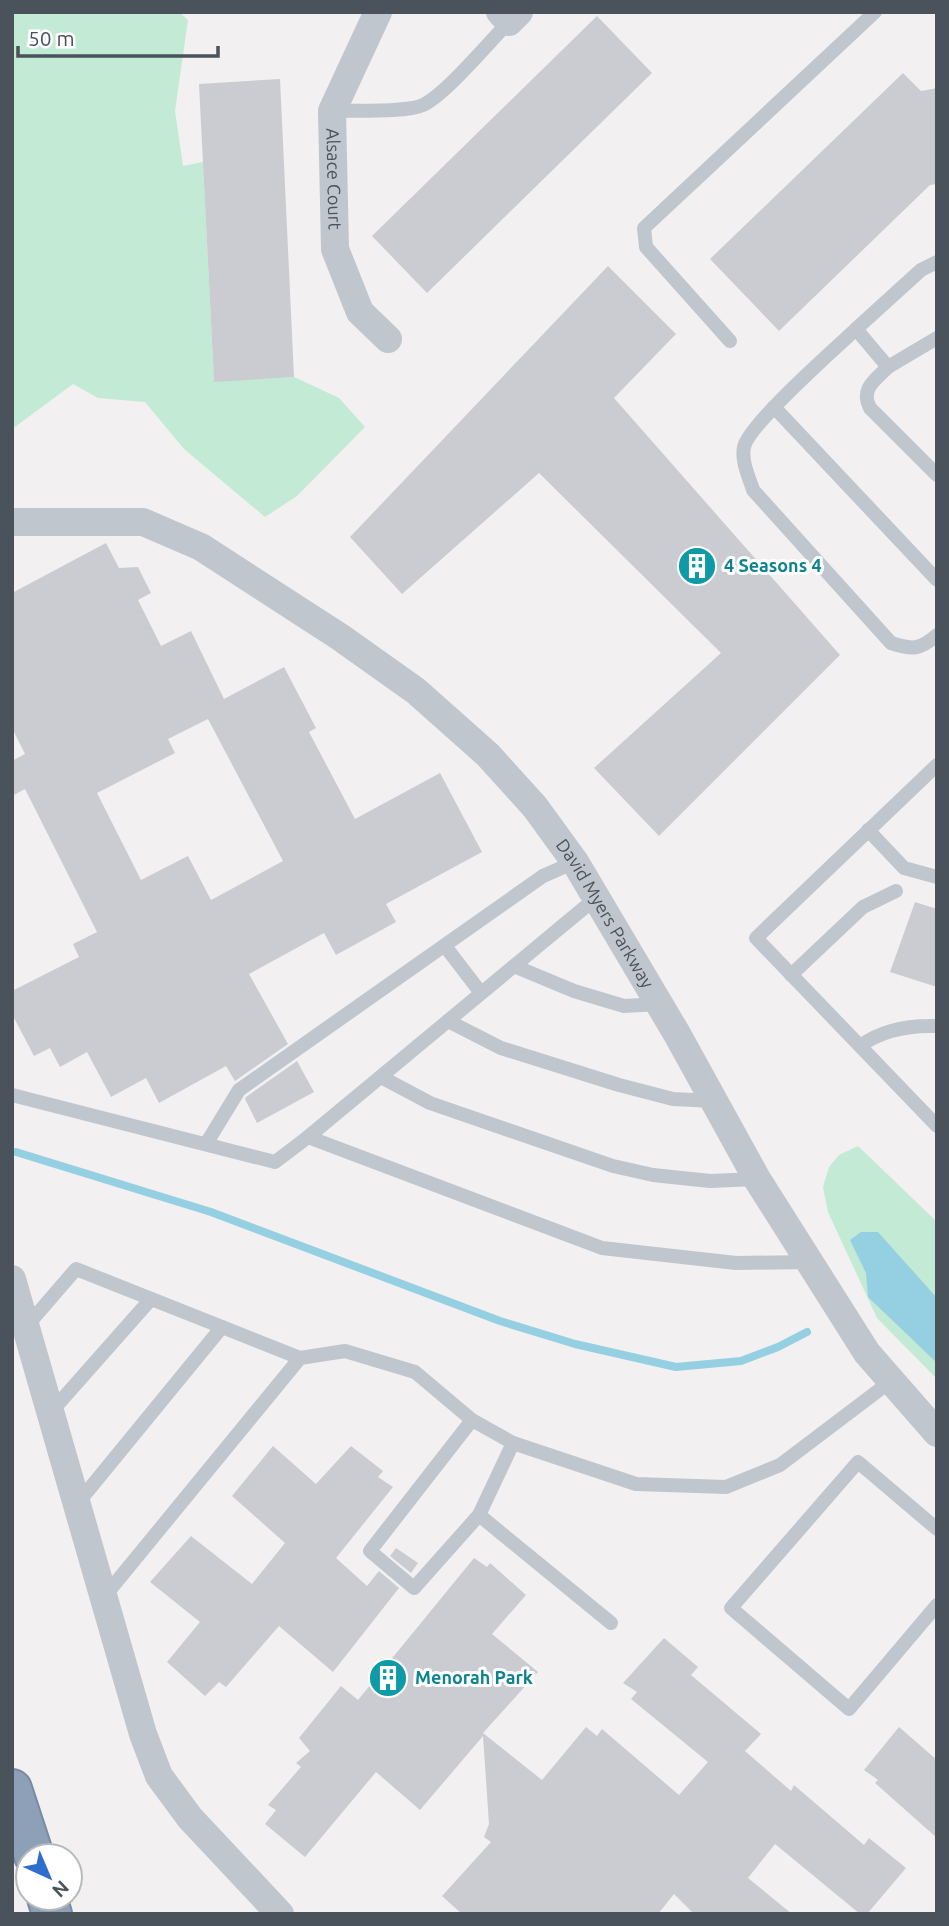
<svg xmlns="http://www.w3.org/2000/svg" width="949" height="1926" font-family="Ubuntu,sans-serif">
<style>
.green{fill:#c3ead4}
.water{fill:#95cfe2}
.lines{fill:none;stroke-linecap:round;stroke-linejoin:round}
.stream{stroke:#95cfe2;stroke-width:8}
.building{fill:#cbccd1;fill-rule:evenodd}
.motorway-casing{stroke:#788ba4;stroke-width:42}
.service{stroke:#c0c6cd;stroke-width:14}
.minor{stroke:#c0c6cd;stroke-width:28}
.motorway{stroke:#8da0b8;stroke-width:38}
.labels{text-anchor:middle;stroke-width:6;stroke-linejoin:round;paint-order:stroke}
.street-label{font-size:18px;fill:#4a525b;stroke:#fff}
.culture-label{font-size:18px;font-weight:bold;fill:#0d838f;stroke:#fff;text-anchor:start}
</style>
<rect width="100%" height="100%" fill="#f2f0f0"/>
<g class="green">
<path d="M12,12H179L188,20L175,111L183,166L203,162L214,381L294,377L339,398L365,427L297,496L265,517L184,449L145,402L98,398L73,384L12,429Z"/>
<path d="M858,1146L937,1222V1379L877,1318L828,1212L823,1187L829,1167L839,1155Z"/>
</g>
<path class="water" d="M861,1232H878L937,1298V1363L868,1297L866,1273L850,1240Z"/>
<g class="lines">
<path class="stream" d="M16,1152L211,1212L500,1321L575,1344L676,1367L741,1361L778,1347L807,1332"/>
</g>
<g class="building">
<path d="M597,16L652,73L427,293L372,236Z"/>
<path d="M903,73L921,91L937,88V184L930,185L779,331L710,259Z"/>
<path d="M280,79L294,377L214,382L199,84Z"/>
<path d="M608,266L676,334L614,398L840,655L659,836L594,768L721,653L539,473L402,594L350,537Z"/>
<path d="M106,543L119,568L138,567L151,593L138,600L161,646L191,631L224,699L284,667L316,728L309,732L355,819L440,773L482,852L386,904L396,922L336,955L324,933L249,974L288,1044L235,1081L226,1066L159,1103L146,1078L111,1097L87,1052L60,1067L50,1048L34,1056L12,1014V991L79,957L73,944L97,932L25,789L12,796V761L25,754L12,728V593ZM208,719L283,861L211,900L188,856L141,880L97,793L175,753L168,739Z"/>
<path d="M915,902L937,909V987L890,972Z"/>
<path d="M297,1061L314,1092L257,1123L245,1099L246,1097Z"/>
<path d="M273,1446L316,1484L351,1446L383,1471L378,1477L393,1487L336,1558L367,1586L379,1571L399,1588L333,1672L279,1626L226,1687L219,1682L205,1696L167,1662L200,1622L150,1582L191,1536L252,1584L285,1543L232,1496Z"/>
<path d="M396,1548L418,1563L411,1573L390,1556Z"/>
<path d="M474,1558L487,1567L490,1563L526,1595L492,1634L538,1672L483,1733L542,1780L586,1727L597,1736L602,1729L679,1795L708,1762L631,1699L637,1692L623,1683L664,1638L698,1667L691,1675L761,1734L745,1751L791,1791L794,1785L864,1845L869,1838L906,1868L867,1914H860L775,1844L748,1878L792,1914H694L674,1894L658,1914H462L442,1896L491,1842L484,1837L489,1824L483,1736L420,1810L376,1772L305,1857L265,1824L276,1810L268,1805L301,1767L296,1763L310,1751L299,1738L341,1686L358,1700Z"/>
<path d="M899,1727L937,1760V1838L875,1783L878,1780L864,1770Z"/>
</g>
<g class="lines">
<g class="motorway-casing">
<g id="motorway">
<path d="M12,1789L34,1856"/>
<path d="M47,1898L52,1914"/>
</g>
</g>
<g class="service">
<path d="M332,111C353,110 406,113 423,105C447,93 488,43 509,22"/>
<path d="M856,329L921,270L937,262"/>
<path d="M937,338L888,367L856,329C835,349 749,424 744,447C741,461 749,477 753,490L891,643C912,650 920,650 937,635"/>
<path d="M730,341L646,247L644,228L875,12"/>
<path d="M888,367C875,380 860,389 870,408L937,475"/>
<path d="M774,407L937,580"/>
<path d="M937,765L756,938L937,1126"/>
<path d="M868,830L904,868L937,877"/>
<path d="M445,946L481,993"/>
<path d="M514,966L574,991L624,1006L660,1004"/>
<path d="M791,975L863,907L896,891"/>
<path d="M448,1021L501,1048L619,1085L673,1099L714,1101"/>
<path d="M860,1046C883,1029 909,1025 937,1026"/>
<path d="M381,1077L430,1103L613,1166L653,1175L710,1181L757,1179"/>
<path d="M12,1095L275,1162L308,1137L602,1248L736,1263L810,1262"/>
<path d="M308,1137L596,898"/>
<path d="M206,1144L239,1090L543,876L575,862"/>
<path d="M26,1327L76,1269L300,1358"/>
<path d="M51,1412L151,1299"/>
<path d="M472,1420L513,1443"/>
<path d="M77,1504L222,1327"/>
<path d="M479,1515L611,1623"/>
<path d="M937,1529L858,1462L731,1608L849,1709L937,1605"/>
<path d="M104,1597L300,1358L345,1351L415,1372L472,1420L370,1551L414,1588L479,1515L513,1443L636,1484L726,1487L780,1465L891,1381"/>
</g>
<g class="minor">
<path id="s1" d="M378,12L332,111L335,249L360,312L388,339"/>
<path d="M500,12L509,22L519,12"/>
<path id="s2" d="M12,522H143L201,547L340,637L416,691L488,755L535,807L575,862L677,1034L757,1179L867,1353L937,1433"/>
<path d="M12,1279L143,1734L159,1776L190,1818L280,1914"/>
</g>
<use href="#motorway" class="motorway"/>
</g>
<defs>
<g id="building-disc" transform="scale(2.0125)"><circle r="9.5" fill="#0f9aa8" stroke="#fff"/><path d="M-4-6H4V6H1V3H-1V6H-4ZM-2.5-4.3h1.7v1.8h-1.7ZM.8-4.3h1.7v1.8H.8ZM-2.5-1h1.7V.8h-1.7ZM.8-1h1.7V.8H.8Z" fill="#fff"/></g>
</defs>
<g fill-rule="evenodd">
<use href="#building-disc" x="697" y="566"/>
<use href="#building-disc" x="388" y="1678"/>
</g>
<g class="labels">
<g class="street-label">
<text dy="6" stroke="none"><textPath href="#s1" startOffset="177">Alsace Court</textPath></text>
<text dy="6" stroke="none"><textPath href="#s2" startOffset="747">David Myers Parkway</textPath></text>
</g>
<g class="culture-label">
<text x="724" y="572">4 Seasons 4</text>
<text x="415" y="1684">Menorah Park</text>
</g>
</g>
<rect width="949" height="1926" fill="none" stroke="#4a525b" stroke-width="28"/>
<g transform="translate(49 1877) rotate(136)"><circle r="33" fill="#ffffff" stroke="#b7babd" stroke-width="2"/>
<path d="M0-5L12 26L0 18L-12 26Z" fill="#2e6dce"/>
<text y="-10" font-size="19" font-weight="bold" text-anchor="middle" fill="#4a525b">N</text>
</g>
<path d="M18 46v10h200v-10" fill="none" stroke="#4a525b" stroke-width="3.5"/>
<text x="28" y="46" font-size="21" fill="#4a525b" stroke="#ffffff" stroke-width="5" paint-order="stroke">50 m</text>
</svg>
